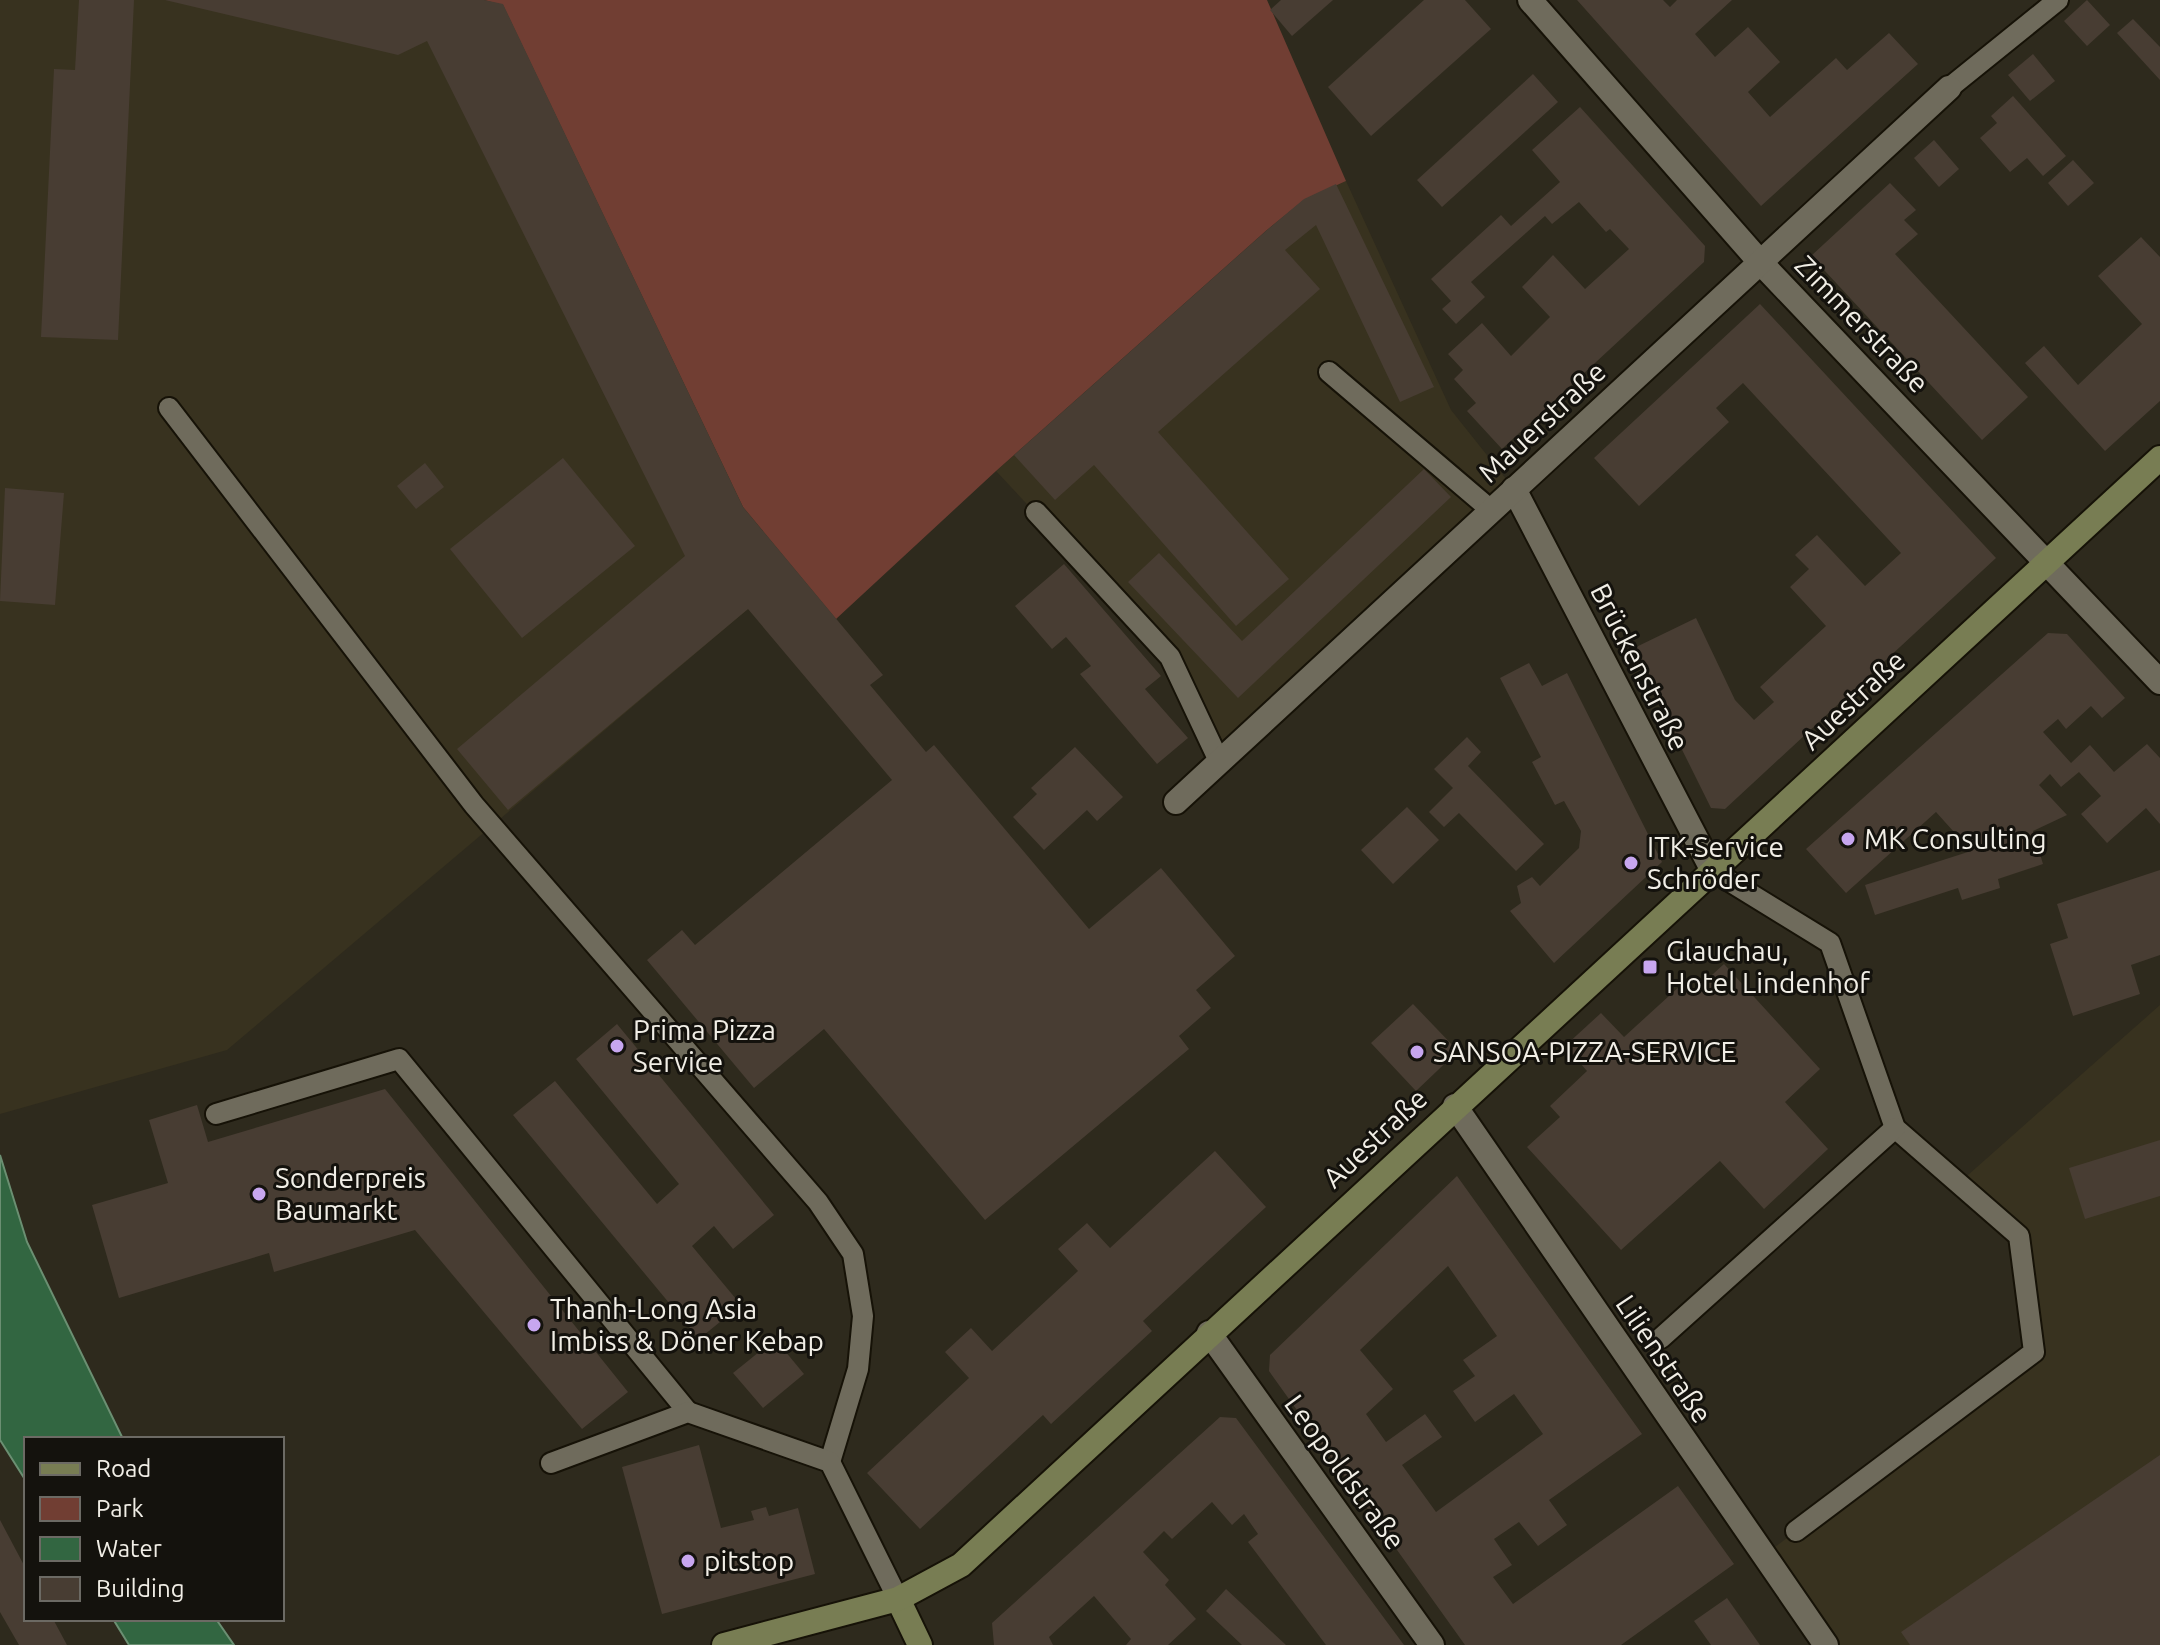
<svg xmlns="http://www.w3.org/2000/svg" width="2160" height="1645" font-family="Ubuntu,sans-serif">
<style>
.built{fill:#38321f}
.green{fill:#713e33}
.water{fill:#326641;stroke:#6b8f72;stroke-width:2}
.building{fill:#483d33;fill-rule:evenodd}
.lines{fill:none;stroke-linecap:round;stroke-linejoin:round}
.lane-casing{stroke:#161207;stroke-width:24}
.street-casing{stroke:#161207;stroke-width:28}
.secondary-casing{stroke:#161207;stroke-width:28}
.lane{stroke:#6f6b5c;stroke-width:20}
.street{stroke:#6f6b5c;stroke-width:24}
.secondary{stroke:#787d53;stroke-width:24}
.poi-dot{fill:#c7a6ef;stroke:#14120d;stroke-width:3}
.labels{text-anchor:middle;stroke-width:6;stroke-linejoin:round;paint-order:stroke}
.street-label{font-size:28px;fill:#f1eee6;stroke:#14120d}
.poi-label{font-size:28px;fill:#f1eee6;stroke:#14120d;text-anchor:start}
</style>
<rect width="100%" height="100%" fill="#2e2a1d"/>
<g class="built">
<path d="M0,0H484L503,4L743,507L794,570L227,1050L0,1114Z"/>
<path d="M1346,181L1451,410L1514,489L1219,761L1170,657L996,471L1304,200Z"/>
<path d="M2160,1005V1645H1826L1763,1556L2034,1352L2019,1236L1959,1183Z"/>
</g>
<path class="green" d="M484,0H1267L1346,181L1304,200L1267,230L996,471L836,619L743,507L503,5Z"/>
<g class="water">
<path d="M0,1155L27,1242L123,1439H26V1481L0,1440Z"/>
<path d="M113,1619H216L234,1645H129Z"/>
</g>
<g class="building">
<path d="M79,0H134L118,340L41,337L54,69L75,70Z"/>
<path d="M165,0H484L503,4L743,507L883,675L870,685L926,752L934,745L1089,929L1161,868L1235,956L1196,990L1211,1008L1179,1036L1189,1049L985,1220L824,1029L754,1088L647,960L682,930L695,945L892,780L748,609L508,810L457,749L685,556L427,41L398,55Z"/>
<path d="M1281,0H1333L1292,36L1270,10Z"/>
<path d="M1424,0H1465L1491,29L1371,136L1328,87Z"/>
<path d="M1577,0H1663L1670,7L1677,0H1732L1695,34L1715,57L1748,27L1780,62L1748,92L1770,117L1836,58L1847,70L1889,33L1918,64L1761,206Z"/>
<path d="M2087,0L2110,25L2087,46L2064,21Z"/>
<path d="M2133,19L2160,47V80L2117,33Z"/>
<path d="M2033,54L2055,81L2030,101L2008,75Z"/>
<path d="M1533,74L1558,102L1442,207L1417,180Z"/>
<path d="M2013,96L2066,156L2043,176L2027,158L2010,172L1980,138L1997,123L1991,116Z"/>
<path d="M1580,107L1705,246L1704,262L1502,449L1467,411L1476,403L1454,379L1463,370L1448,354L1482,323L1511,356L1550,317L1522,287L1553,255L1585,289L1629,249L1610,229L1606,232L1579,202L1552,224L1545,216L1471,282L1485,297L1456,324L1442,309L1451,301L1431,279L1501,215L1511,226L1560,182L1532,150Z"/>
<path d="M1934,140L1959,169L1939,187L1914,158Z"/>
<path d="M2073,160L2094,183L2068,206L2048,183Z"/>
<path d="M1890,183L1916,210L1904,220L1918,234L1895,254L2028,397L1982,440L1811,256Z"/>
<path d="M1336,184L1434,387L1400,402L1316,225L1285,250L1320,289L1158,432L1289,579L1236,626L1094,465L1055,500L1014,455L1267,230L1304,199Z"/>
<path d="M2141,237L2160,257V401L2105,451L2025,363L2044,346L2078,385L2142,324L2098,276Z"/>
<path d="M1760,304L1996,558L1725,809L1711,808L1632,649L1696,618L1735,700L1754,720L1774,702L1760,687L1826,626L1790,587L1809,569L1795,555L1817,535L1865,586L1901,553L1743,383L1716,408L1729,422L1639,506L1594,458Z"/>
<path d="M563,458L635,546L522,638L450,549Z"/>
<path d="M425,463L444,487L416,509L397,486Z"/>
<path d="M1424,469L1451,497L1238,698L1128,582L1159,553L1242,641Z"/>
<path d="M5,488L64,493L55,605L0,601Z"/>
<path d="M1064,564L1161,676L1145,689L1188,738L1157,764L1080,674L1091,666L1066,637L1052,649L1015,606Z"/>
<path d="M2048,633L2067,634L2125,698L2102,718L2091,706L2066,729L2058,719L2043,732L2071,763L2090,745L2114,772L2147,744L2160,758V824L2146,808L2107,843L2081,814L2101,796L2079,772L2061,787L2050,774L2039,785L2067,815L2033,831L2043,864L1998,879L2000,888L1962,900L1958,888L1875,915L1865,885L1971,851L1936,812L1846,893L1806,849Z"/>
<path d="M1529,663L1542,686L1567,673L1662,862L1554,963L1510,911L1521,903L1517,886L1532,877L1540,886L1579,848L1581,831L1564,801L1555,805L1532,762L1541,757L1500,678Z"/>
<path d="M1467,737L1481,752L1468,766L1544,844L1516,871L1459,813L1444,827L1429,812L1453,788L1434,769Z"/>
<path d="M1075,747L1123,797L1097,821L1087,810L1044,850L1013,817L1037,794L1031,788Z"/>
<path d="M1407,807L1439,840L1393,884L1361,850Z"/>
<path d="M2160,870V955L2131,965L2140,994L2073,1016L2050,944L2068,938L2057,904Z"/>
<path d="M1724,964L1820,1069L1785,1102L1828,1149L1764,1209L1720,1161L1621,1250L1527,1147L1560,1117L1550,1106L1587,1071L1565,1046L1601,1013L1624,1037L1681,985L1690,995Z"/>
<path d="M1413,1004L1458,1051L1416,1091L1371,1043Z"/>
<path d="M617,1024L774,1215L733,1249L714,1226L692,1246L741,1305L699,1339L513,1115L555,1081L657,1204L679,1184L576,1059Z"/>
<path d="M385,1089L628,1392L582,1429L415,1230L274,1272L269,1253L119,1298L92,1205L168,1183L149,1120L197,1105L208,1142Z"/>
<path d="M2160,1140V1196L2085,1219L2069,1168Z"/>
<path d="M1215,1151L1266,1207L1143,1321L1152,1331L1051,1424L1043,1415L920,1529L867,1473L969,1378L945,1352L971,1328L992,1351L1078,1271L1058,1249L1087,1223L1110,1248Z"/>
<path d="M1457,1176L1642,1434L1549,1500L1567,1525L1538,1546L1519,1522L1494,1539L1512,1565L1493,1577L1513,1604L1678,1486L1734,1564L1621,1645H1465L1269,1371L1270,1355ZM1448,1266L1497,1336L1463,1360L1475,1376L1453,1391L1475,1422L1514,1394L1543,1434L1436,1512L1402,1465L1442,1437L1425,1414L1386,1442L1366,1414L1393,1389L1360,1350Z"/>
<path d="M775,1339L804,1374L763,1408L733,1373Z"/>
<path d="M1220,1417L1236,1418L1404,1645H1326L1248,1542L1258,1534L1244,1514L1232,1525L1212,1502L1172,1539L1164,1531L1143,1552L1169,1580L1165,1585L1196,1619L1168,1645H1126L1131,1639L1094,1596L1049,1637L1053,1645H994L992,1623Z"/>
<path d="M699,1445L721,1528L754,1520L751,1511L766,1507L769,1516L798,1508L815,1574L662,1614L622,1467Z"/>
<path d="M2160,1455V1645H1910L1901,1632Z"/>
<path d="M0,1520L26,1569V1619H53L67,1645H19L0,1612Z"/>
<path d="M1226,1589L1272,1632L1286,1645H1242L1206,1611Z"/>
<path d="M1727,1598L1760,1645H1711L1694,1621Z"/>
</g>
<g class="lines">
<g class="lane-casing">
<g id="lane">
<path d="M1949,88L2058,0"/>
<path d="M1329,372L1491,510"/>
<path d="M169,408L474,805L818,1202L853,1254L863,1316L858,1369L830,1462"/>
<path d="M1036,512L1170,657L1219,761"/>
<path d="M1713,871L1830,943L1895,1128L2019,1236L2034,1352L1796,1531"/>
<path d="M216,1114L399,1059L688,1412"/>
<path d="M1661,1338L1895,1128"/>
<path d="M551,1463L688,1412L830,1462L898,1599"/>
</g>
</g>
<g class="street-casing">
<g id="street">
<path d="M1530,0L1760,262L2160,682"/>
<path d="M1514,489L1713,871"/>
<path d="M1176,802L1949,88"/>
<path d="M1455,1106L1826,1645"/>
<path d="M1209,1333L1432,1645"/>
</g>
</g>
<g class="secondary-casing">
<g id="secondary">
<path d="M898,1599L920,1645"/>
<path d="M724,1645L898,1599L961,1565L2160,458"/>
</g>
</g>
<use href="#lane" class="lane"/>
<use href="#street" class="street"/>
<use href="#secondary" class="secondary"/>
</g>
<g class="poi-dot">
<circle cx="1848" cy="839" r="8"/>
<circle cx="1631" cy="863" r="8"/>
<rect x="1642" y="959" width="16" height="16" rx="4"/>
<circle cx="617" cy="1046" r="8"/>
<circle cx="1417" cy="1052" r="8"/>
<circle cx="259" cy="1194" r="8"/>
<circle cx="534" cy="1325" r="8"/>
<circle cx="688" cy="1561" r="8"/>
</g>
<g class="labels">
<g class="street-label">
<text transform="translate(1862 324) rotate(46)" y="10">Zimmerstraße</text>
<text transform="translate(1542 422) rotate(-43)" y="10">Mauerstraße</text>
<text transform="translate(1640 667) rotate(63)" y="10">Brückenstraße</text>
<text transform="translate(1853 700) rotate(-43)" y="10">Auestraße</text>
<text transform="translate(1375 1138) rotate(-43)" y="10">Auestraße</text>
<text transform="translate(1664 1359) rotate(56)" y="10">Lilienstraße</text>
<text transform="translate(1345 1472) rotate(54)" y="10">Leopoldstraße</text>
</g>
<g class="poi-label">
<text x="1864" y="849">MK Consulting</text>
<text x="1647" y="857">ITK-Service<tspan x="1647" dy="32">Schröder</tspan></text>
<text x="1666" y="961">Glauchau,<tspan x="1666" dy="32">Hotel Lindenhof</tspan></text>
<text x="633" y="1040">Prima Pizza<tspan x="633" dy="32">Service</tspan></text>
<text x="1433" y="1062">SANSOA-PIZZA-SERVICE</text>
<text x="275" y="1188">Sonderpreis<tspan x="275" dy="32">Baumarkt</tspan></text>
<text x="550" y="1319">Thanh-Long Asia<tspan x="550" dy="32">Imbiss &amp; Döner Kebap</tspan></text>
<text x="704" y="1571">pitstop</text>
</g>
</g>
<rect x="24" y="1437" width="260" height="184" fill="#14120d" stroke="#6c6a64" stroke-width="2"/>
<rect x="40" y="1463" width="40" height="12" fill="#787d53" stroke="#6c6a64" stroke-width="2"/>
<text x="96" y="1477" font-size="24" fill="#f1eee6">Road</text>
<rect x="40" y="1497" width="40" height="24" fill="#713e33" stroke="#6c6a64" stroke-width="2"/>
<text x="96" y="1517" font-size="24" fill="#f1eee6">Park</text>
<rect x="40" y="1537" width="40" height="24" fill="#326641" stroke="#6c6a64" stroke-width="2"/>
<text x="96" y="1557" font-size="24" fill="#f1eee6">Water</text>
<rect x="40" y="1577" width="40" height="24" fill="#483d33" stroke="#6c6a64" stroke-width="2"/>
<text x="96" y="1597" font-size="24" fill="#f1eee6">Building</text>
</svg>
